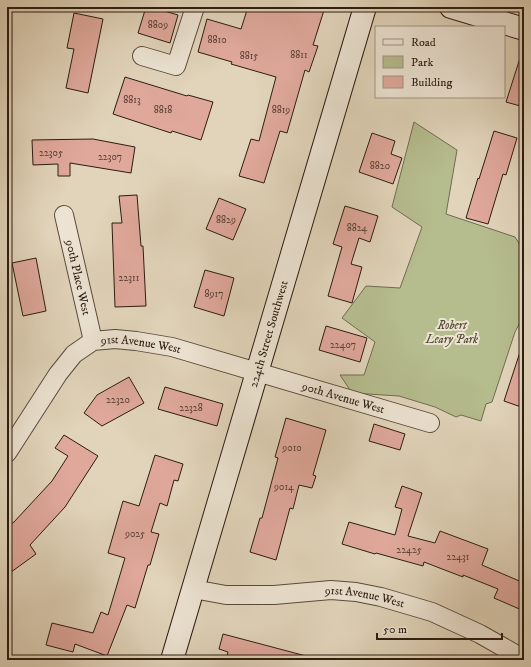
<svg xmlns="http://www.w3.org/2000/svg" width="531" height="667" font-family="'IM FELL DW Pica',serif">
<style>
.green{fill:#b5bc8e;stroke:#716c50}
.building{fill:#dfa89b;stroke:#2d1c12}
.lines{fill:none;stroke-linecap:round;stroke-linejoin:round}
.street-casing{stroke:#5a4a3c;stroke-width:20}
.secondary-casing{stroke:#2d1c12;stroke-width:24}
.street{stroke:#ece3d2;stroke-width:18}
.secondary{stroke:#ece3d2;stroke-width:22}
.labels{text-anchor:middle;stroke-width:4;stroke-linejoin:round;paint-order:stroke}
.number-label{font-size:10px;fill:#5a3f34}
.street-label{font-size:12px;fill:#2d1c12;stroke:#ece3d2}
.park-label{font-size:12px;font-style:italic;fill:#564c37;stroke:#ece3d2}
</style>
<rect width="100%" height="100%" fill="#e1d4ba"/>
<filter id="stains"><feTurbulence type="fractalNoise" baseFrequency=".005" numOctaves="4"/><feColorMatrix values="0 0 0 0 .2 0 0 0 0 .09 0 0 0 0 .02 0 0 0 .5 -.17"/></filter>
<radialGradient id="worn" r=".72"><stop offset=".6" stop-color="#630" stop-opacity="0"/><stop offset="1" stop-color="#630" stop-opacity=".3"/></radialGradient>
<path class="green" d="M414,122L457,150L446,214L515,237L524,251V315L515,332L492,402L486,404L481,421L461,415L456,417L435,407L399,396L352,393L340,375H364L375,342L342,318L366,286L400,288L422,227L392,207Z"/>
<g class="building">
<path d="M146,7H151L178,15L170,43L138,33Z"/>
<path d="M248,7H325L313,45L318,46L309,72L305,70L287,133L280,131L264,183L239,176L251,139L259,141L276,77L231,64L232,62L198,52L207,19L241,29Z"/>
<path d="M74,13L103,19L88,93L66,88L74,49L67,48Z"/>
<path d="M521,55H524V107L506,102Z"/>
<path d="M125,77L187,96L188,95L213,102L201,140L172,131L171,133L113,114Z"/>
<path d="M494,131L517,138L506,175L503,174L488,224L466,218L478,178L479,179Z"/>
<path d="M372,133L395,141L391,154L402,158L393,184L359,172Z"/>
<path d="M93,139L135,147L131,173L70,163V176H58V164L33,165L32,140Z"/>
<path d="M137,195L141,246H143L146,306L115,307L112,223H122L119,196Z"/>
<path d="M219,198L246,209L233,240L206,229Z"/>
<path d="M345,206L378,216L370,242L359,238L351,264L362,267L352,303L328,296L342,247L333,244Z"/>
<path d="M36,258L46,311L23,316L12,263Z"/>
<path d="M205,270L234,278L224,316L194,307Z"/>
<path d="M326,326L367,338L360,362L319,350Z"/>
<path d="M521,349H524V408L504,401Z"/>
<path d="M129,377L144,403L102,426L84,413L97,395Z"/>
<path d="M165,387L223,404L217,426L158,409Z"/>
<path d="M286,418L326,430L313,475L316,476L312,488L299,485L293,509L290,508L276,560L250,552L260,518H262L278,458L275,457Z"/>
<path d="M374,424L405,434L400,450L369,441Z"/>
<path d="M64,435L98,456L65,507L30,545L36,554L7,575V527L14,522L52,481L68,456L55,448Z"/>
<path d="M155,455L183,464L178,481L174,480L167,506L160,503L151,532L159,534L150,565H148L135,608L127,605L107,656L75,644L73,652L46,645L52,623L93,633L101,612L108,615L125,558L108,553L123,501L139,506Z"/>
<path d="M402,486L422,493L408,536L435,543L440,531L488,549L482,565L524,583V611L494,598L498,589L463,575V577L424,562L423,566L376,553L375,554L342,544L349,522L395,535L402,509L395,507Z"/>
<path d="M223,634L306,656L305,660H226L228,652L219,649Z"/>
</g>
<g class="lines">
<g class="street-casing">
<g id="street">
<path d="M142,56L176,66L195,7"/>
<path id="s1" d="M64,215L93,341"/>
<path id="s2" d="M7,453L58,374L74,354L93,341L115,339L136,341L172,347L430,423"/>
<path id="s3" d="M193,589L226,595H274L331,590L356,592L381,597L432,612L480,634L524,659"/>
</g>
</g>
<g class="secondary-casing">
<g id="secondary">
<path d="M451,7L524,29"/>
<path id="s4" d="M172,660L365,7"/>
</g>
</g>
<use href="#street" class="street"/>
<use href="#secondary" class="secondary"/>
</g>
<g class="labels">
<g class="number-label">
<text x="158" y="28">8809</text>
<text x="217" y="43">8810</text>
<text x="299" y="58">8811</text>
<text x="249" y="59">8815</text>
<text x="132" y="103">8813</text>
<text x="163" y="113">8818</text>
<text x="281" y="113">8819</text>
<text x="51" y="156">22305</text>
<text x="110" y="160">22307</text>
<text x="380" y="169">8820</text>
<text x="226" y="223">8829</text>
<text x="357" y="231">8824</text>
<text x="129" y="281">22311</text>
<text x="214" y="297">8917</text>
<text x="343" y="348">22407</text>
<text x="118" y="403">22320</text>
<text x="191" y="411">22328</text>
<text x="292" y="451">9010</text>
<text x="284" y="490">9014</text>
<text x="135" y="537">9025</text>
<text x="409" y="553">22425</text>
<text x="458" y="560">22431</text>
</g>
<g class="street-label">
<text dy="4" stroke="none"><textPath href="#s1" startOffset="64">90th Place West</textPath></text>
<text dy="4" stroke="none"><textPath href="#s4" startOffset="340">224th Street Southwest</textPath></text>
<text dy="4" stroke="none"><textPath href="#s2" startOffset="191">91st Avenue West</textPath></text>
<text dy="4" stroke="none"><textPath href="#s2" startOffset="401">90th Avenue West</textPath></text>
<text dy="4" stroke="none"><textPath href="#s3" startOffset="173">91st Avenue West</textPath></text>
</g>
<g class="park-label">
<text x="452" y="329">Robert<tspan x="452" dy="14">Leary Park</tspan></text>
</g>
</g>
<rect width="531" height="667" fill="none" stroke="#e1d4ba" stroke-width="24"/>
<rect x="8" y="8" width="515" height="651" fill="none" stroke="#2d1c12" stroke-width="2"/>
<rect x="12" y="12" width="507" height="643" fill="none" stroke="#2d1c12"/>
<rect x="375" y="26" width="130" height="72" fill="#ece3d2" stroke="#a09385"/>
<rect x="383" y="39" width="20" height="6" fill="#ece3d2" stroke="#a09385"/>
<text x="411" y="46" font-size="12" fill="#2d1c12">Road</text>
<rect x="383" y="56" width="20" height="12" fill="#b5bc8e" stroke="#a09385"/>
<text x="411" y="66" font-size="12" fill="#2d1c12">Park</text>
<rect x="383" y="76" width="20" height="12" fill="#dfa89b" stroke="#a09385"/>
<text x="411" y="86" font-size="12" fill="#2d1c12">Building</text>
<path d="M377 633v6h125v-6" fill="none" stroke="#2d1c12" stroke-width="2"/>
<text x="383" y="633" font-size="12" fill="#2d1c12" stroke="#ece3d2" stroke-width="3" paint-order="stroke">50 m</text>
<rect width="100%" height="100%" filter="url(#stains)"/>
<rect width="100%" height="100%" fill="url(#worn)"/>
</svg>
